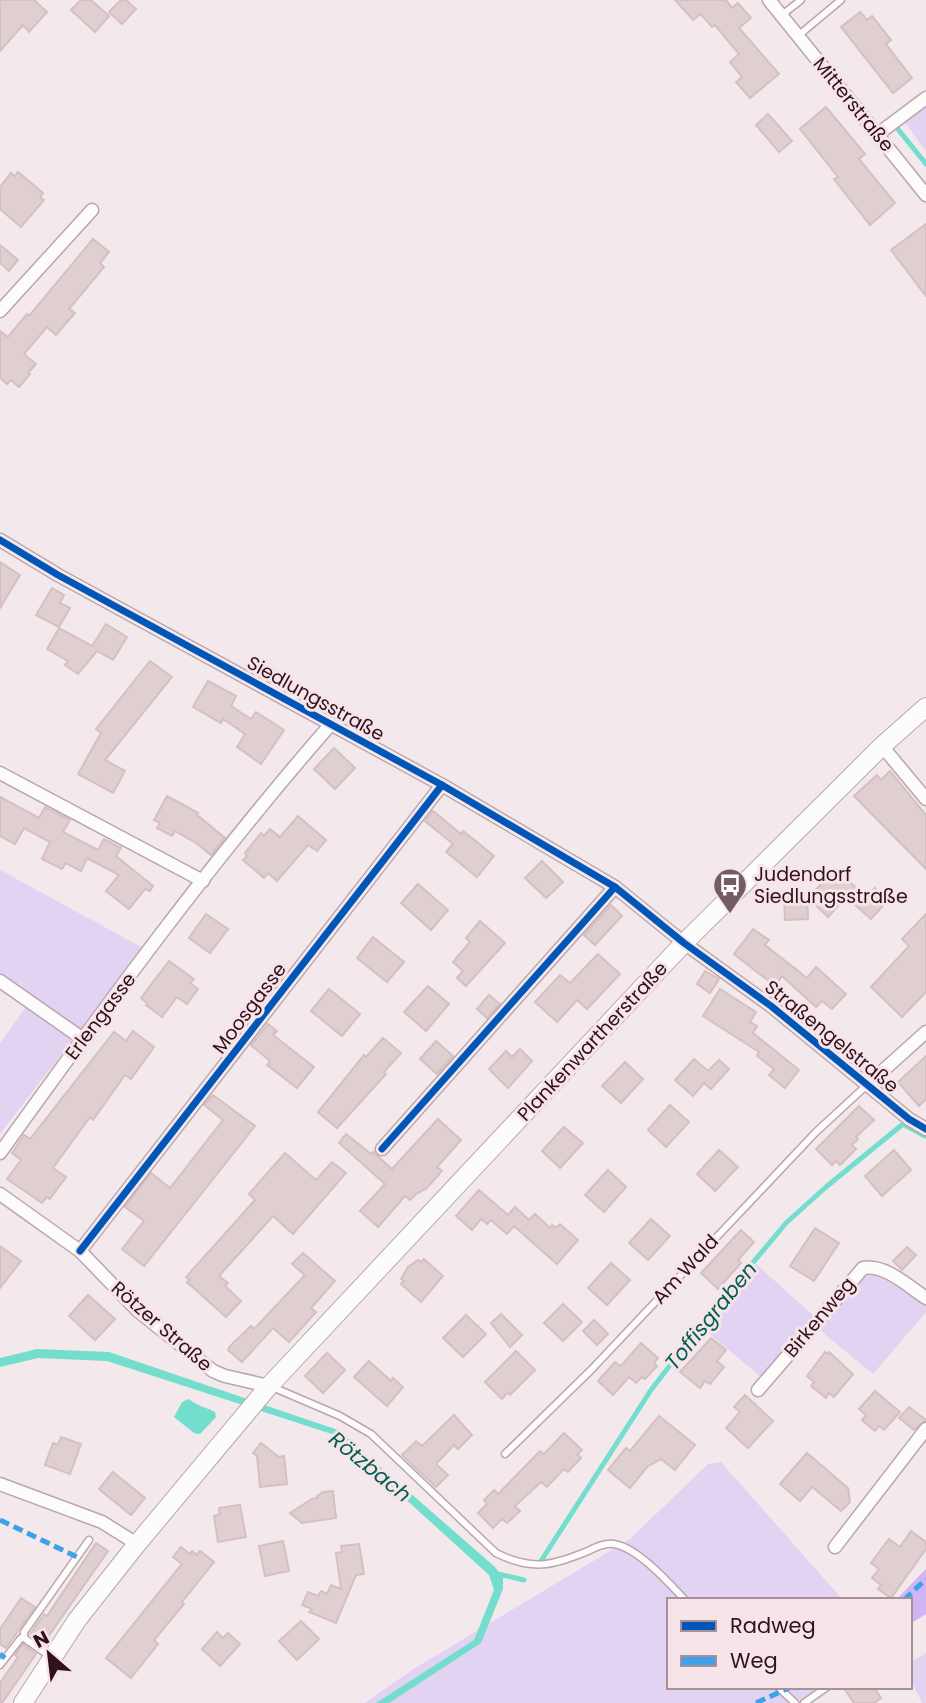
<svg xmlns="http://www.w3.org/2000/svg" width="926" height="1703" font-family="Poppins,sans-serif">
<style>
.green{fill:#e2d3f2}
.forest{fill:#d0b4f4}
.water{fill:#73decd}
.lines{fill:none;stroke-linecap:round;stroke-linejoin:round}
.stream{stroke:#73decd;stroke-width:5}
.building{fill:#e0cfd1;stroke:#d5c0c1;stroke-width:2}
.lane-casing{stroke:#baa6ac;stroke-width:9}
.street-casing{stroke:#baa6ac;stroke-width:15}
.secondary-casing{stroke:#baa6ac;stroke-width:20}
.lane{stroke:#fdfcfc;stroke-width:6}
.street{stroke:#fdfcfc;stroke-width:12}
.secondary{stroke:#fdfcfc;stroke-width:18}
.quiet{stroke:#3ea1ea;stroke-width:5;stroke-dasharray:10 5;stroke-linecap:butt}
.cycleway-casing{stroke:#f7e4e9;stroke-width:11}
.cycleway{stroke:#0057b8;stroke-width:7}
.labels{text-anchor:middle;stroke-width:6;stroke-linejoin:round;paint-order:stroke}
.street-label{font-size:19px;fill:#30111c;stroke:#f7e4e9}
.poi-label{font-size:19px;fill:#30111c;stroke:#f7e4e9;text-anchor:start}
.water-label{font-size:21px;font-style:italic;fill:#025e52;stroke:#f7e4e9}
</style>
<rect width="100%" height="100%" fill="#f3e8eb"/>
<g class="green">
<path d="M926,98V151L901,117Z"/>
<path d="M0,870L143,948L0,1134V1043L33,997L0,974Z"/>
<path d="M756,1264L814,1316L762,1378L704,1329Z"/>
<path d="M869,1273L880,1274L926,1302V1312L873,1374L817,1328L862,1276Z"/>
<path d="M721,1462L843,1600H669V1687H824L803,1703H365L412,1670L630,1539L708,1464Z"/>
<path d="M926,1653V1703H922L910,1678V1663Z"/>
</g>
<path class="forest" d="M926,1569V1614L910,1624V1600H896Z"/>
<g class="water">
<path d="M37,1349L109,1352L338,1430L495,1567L503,1578V1589L481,1643L389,1703H376L474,1640L494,1590L489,1575L335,1435L107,1361L38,1358L0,1367V1358Z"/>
<path d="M189,1399C197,1406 205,1407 215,1412L216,1417L200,1434L194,1433L174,1417L182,1402Z"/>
</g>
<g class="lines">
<g class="stream">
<path d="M893,123L926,164"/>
<path d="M541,1561L651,1390L701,1325L786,1223L826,1187L903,1124L925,1136"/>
<path d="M494,1573L524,1580"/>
</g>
</g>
<g class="building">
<path d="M0,0H34L47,12L29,32L23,25L0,51Z"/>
<path d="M81,0H91L109,16L95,32L71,10Z"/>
<path d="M121,0H126L136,9L122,24L109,12Z"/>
<path d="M675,0H726L732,8L738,3L751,18L739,28L779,74L750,98L736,82L742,77L730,62L739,54L715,25L712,27L701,14L693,20Z"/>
<path d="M860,12L867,20L872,16L891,40L886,44L912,78L893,93L841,27Z"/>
<path d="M826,107L865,154L859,159L895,203L870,225L834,179L838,177L800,129Z"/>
<path d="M768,114L792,141L779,152L756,125Z"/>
<path d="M18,172L43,193L40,197L44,200L21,227L0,209V187L11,173L15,176Z"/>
<path d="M926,224V296L891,250Z"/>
<path d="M93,239L109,252L100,263L104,267L69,309L75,313L56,335L47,327L24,354L36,364L28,373L30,374L19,387L11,380L7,384L0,378V331L8,337L27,314L29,316Z"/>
<path d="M0,245L18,260L9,271L0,263Z"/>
<path d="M0,562L20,575L0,608Z"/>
<path d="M52,588L64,595L60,603L70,608L59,627L36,615Z"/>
<path d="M106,624L127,637L113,660L97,651L78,674L65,665L68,661L47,649L59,628L92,646Z"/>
<path d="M150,661L172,677L105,760L125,771L113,793L78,774L101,733L96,729Z"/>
<path d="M208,681L236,696L231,706L251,719L256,712L284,730L261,764L237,747L245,734L223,719L221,723L193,707Z"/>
<path d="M334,748L355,768L335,789L314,769Z"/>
<path d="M890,771L926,815V869L854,796L877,775L881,780Z"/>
<path d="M167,796L198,813L197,815L225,838L211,855L196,843L175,831L172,836L157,828L160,823L154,820Z"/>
<path d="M0,797L39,818L45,807L70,820L63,832L98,850L104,839L121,848L116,856L153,886L150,891L145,889L129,909L106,891L119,875L87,858L81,871L66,863L62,869L42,859L50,842L24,828L15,844L0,836Z"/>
<path d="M433,811L461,834L463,831L494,856L477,877L446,852L453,844L425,821Z"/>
<path d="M298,816L326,840L317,851L308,845L277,881L268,873L264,878L243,860L247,856L245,853L261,833L264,836L270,829L280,837Z"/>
<path d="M542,861L563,882L546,898L525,878Z"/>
<path d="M837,870L866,897L875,888L888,900L871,919L846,897L828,917L808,898L827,878L829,880Z"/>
<path d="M418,884L448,910L431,930L401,903Z"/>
<path d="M807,895L808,919L785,920L784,897Z"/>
<path d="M611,905L622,916L595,945L584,935Z"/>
<path d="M206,914L228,929L210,953L189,938Z"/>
<path d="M926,914V992L902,1017L871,987L909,946L902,939Z"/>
<path d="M480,921L505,943L466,986L457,978L463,971L453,962L470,942L466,938Z"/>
<path d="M753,929L769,940L765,945L807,978L816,967L846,994L832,1009L822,1001L816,1007L782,976L775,986L734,954Z"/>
<path d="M373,937L404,962L387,982L357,958Z"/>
<path d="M598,954L620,974L587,1009L577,1000L557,1022L535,1002L560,975L570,983Z"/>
<path d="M169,961L194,979L190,983L198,989L187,1004L177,997L162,1017L146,1005L147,1003L141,998Z"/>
<path d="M705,971L719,979L710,993L697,984Z"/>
<path d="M428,986L449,1004L426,1031L404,1012Z"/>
<path d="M329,989L360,1014L342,1036L311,1011Z"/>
<path d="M720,989L756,1012L750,1022L757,1026L753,1033L799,1070L785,1088L769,1075L774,1069L757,1056L759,1052L703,1016Z"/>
<path d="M489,995L500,1004L487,1018L477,1009Z"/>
<path d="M268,1024L277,1031L273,1035L314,1067L297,1088L267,1065L270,1061L251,1045Z"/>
<path d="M133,1031L154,1047L131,1079L125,1075L93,1120L90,1117L53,1168L66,1177L50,1199L47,1197L42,1203L7,1179L21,1160L12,1153L24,1135L30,1139L114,1032L126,1041Z"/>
<path d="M383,1038L401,1053L384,1072L386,1074L337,1128L318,1112L364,1055L366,1057Z"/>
<path d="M436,1041L453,1056L437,1074L420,1059Z"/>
<path d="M520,1049L532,1061L508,1088L489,1069L506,1051L512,1057Z"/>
<path d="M926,1056V1099L919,1106L898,1082Z"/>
<path d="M694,1059L708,1071L719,1060L729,1069L711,1089L704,1083L693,1096L675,1080Z"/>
<path d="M625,1062L643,1079L621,1103L602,1086Z"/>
<path d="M213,1095L255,1126L144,1266L122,1249L144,1221L125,1207L151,1173L170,1188L223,1120L204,1105Z"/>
<path d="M670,1105L689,1122L666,1147L648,1130Z"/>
<path d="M859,1106L874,1120L856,1137L858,1139L852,1145L856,1149L840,1165L836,1161L832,1165L816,1149Z"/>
<path d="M438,1119L461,1140L437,1167L442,1171L427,1188L416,1194L410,1200L405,1196L378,1227L360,1211L385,1184L339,1143L346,1134L371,1154L373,1152L392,1169Z"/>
<path d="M564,1127L583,1143L560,1168L542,1151Z"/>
<path d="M719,1150L738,1167L715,1191L697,1174Z"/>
<path d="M894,1150L911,1170L882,1196L865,1176Z"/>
<path d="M285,1153L316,1180L332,1162L346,1173L293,1234L273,1216L219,1276L228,1283L225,1286L241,1301L226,1317L187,1282L190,1280L186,1277L255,1200L249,1194Z"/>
<path d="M608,1170L626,1187L604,1212L585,1195Z"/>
<path d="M479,1190L508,1215L515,1207L529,1220L535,1214L550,1228L552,1225L556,1228L560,1224L578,1240L557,1264L514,1226L507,1234L491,1220L487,1224L481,1219L472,1230L456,1216Z"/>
<path d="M651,1219L670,1236L648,1260L629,1243Z"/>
<path d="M815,1228L839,1243L814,1281L790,1266Z"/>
<path d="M741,1230L754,1242L738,1260L741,1263L718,1289L701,1273Z"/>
<path d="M0,1246L21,1261L0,1288Z"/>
<path d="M907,1247L916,1255L902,1270L893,1261Z"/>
<path d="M303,1253L335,1281L311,1308L316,1312L289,1342L273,1328L242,1362L228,1350L230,1346L251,1326L254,1329L305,1275L292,1264Z"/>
<path d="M424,1259L443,1276L421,1302L401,1284L404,1281L401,1279L408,1267L418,1260L421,1262Z"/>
<path d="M611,1263L630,1280L607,1305L588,1288Z"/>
<path d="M88,1295L115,1319L95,1340L69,1316Z"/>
<path d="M563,1304L582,1322L563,1341L544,1323Z"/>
<path d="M501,1314L522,1335L510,1347L491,1323Z"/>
<path d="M466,1315L486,1334L463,1357L443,1338Z"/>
<path d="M594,1320L608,1334L597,1345L583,1331Z"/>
<path d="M711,1338L726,1350L717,1361L724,1367L710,1384L705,1381L700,1388L680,1372Z"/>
<path d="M641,1343L658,1358L654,1363L657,1366L645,1379L642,1377L636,1383L629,1377L613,1395L598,1381L615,1362L621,1366Z"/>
<path d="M516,1351L535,1370L510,1395L508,1392L502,1399L485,1382Z"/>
<path d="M825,1352L827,1354L829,1352L853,1374L834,1397L829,1393L826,1398L811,1386L814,1382L807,1376Z"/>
<path d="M327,1353L345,1370L323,1393L305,1376Z"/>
<path d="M369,1361L391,1381L393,1378L403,1387L387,1406L354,1377Z"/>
<path d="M875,1391L900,1412L884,1430L879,1426L875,1431L862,1420L866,1415L859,1409Z"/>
<path d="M745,1395L773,1421L748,1448L726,1428L740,1412L734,1407Z"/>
<path d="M909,1407L926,1420L914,1430L899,1418Z"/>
<path d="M454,1415L472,1435L458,1449L454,1445L436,1464L448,1475L436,1487L402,1455L416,1441L422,1446Z"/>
<path d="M659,1416L695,1445L675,1470L661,1459L648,1466L630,1488L608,1470L626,1448L630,1451Z"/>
<path d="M564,1433L582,1450L577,1455L581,1458L568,1472L564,1469L547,1487L541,1482L515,1506L520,1511L507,1523L502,1519L493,1528L478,1513L487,1504L484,1500L494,1490L498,1494L540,1451L544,1454Z"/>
<path d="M61,1437L81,1444L70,1474L45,1465L53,1443L58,1445Z"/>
<path d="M261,1443L279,1457L284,1456L287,1484L260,1487L257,1456L253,1453Z"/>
<path d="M807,1453L848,1488L850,1502L841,1511L812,1487L800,1501L780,1484Z"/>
<path d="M113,1472L145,1498L131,1515L99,1489Z"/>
<path d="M333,1491L336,1518L302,1523L290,1513L312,1499L317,1498V1496L323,1492Z"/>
<path d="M240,1505L246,1537L218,1542L214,1516L220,1514L219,1508Z"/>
<path d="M911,1531L926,1542V1549L891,1598L878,1589L881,1585L872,1578L879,1569L871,1563L889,1539L900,1547Z"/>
<path d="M283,1541L289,1571L265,1576L259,1546Z"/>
<path d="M96,1543L108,1551L43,1644L30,1634L44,1614L47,1616Z"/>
<path d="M359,1544L364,1574L356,1575L336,1623L309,1612L312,1609L302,1605L308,1592L318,1596L321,1591L327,1594L331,1585L341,1589L336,1553L342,1552L341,1546Z"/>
<path d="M181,1547L190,1554L192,1551L197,1555L200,1551L214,1562L182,1602L184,1604L154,1640L158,1644L131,1678L106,1658L182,1564L173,1557Z"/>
<path d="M21,1598L35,1607L6,1648L0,1644V1629Z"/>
<path d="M301,1621L319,1639L297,1660L279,1641Z"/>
<path d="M217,1632L223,1638L228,1633L240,1644L220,1666L202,1649Z"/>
<path d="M23,1644L36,1654L2,1703H0V1683L18,1657L15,1655Z"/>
<path d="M843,1687H874L881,1698L874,1703H854Z"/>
</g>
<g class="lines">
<g class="lane-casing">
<g id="lane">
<path d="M782,15L801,0"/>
<path d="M799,35L841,0"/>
<path d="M270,1386L340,1416L371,1434L496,1553C532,1571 552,1566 588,1551C596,1547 604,1543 614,1544C638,1548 668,1582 685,1600"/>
<path d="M505,1454L591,1370L816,1132L867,1085"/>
<path d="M24,1638V1632L89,1540"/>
<path d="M0,1665L21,1638H24L51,1657"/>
<path d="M778,1687L795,1703"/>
<path d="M804,1703L827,1687"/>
</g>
</g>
<g class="street-casing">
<g id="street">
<path d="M769,0L926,195"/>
<path d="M878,134L926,98"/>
<path d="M0,311L92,210"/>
<path d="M0,540L58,575L442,785L615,887L684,943L771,1006L909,1119L926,1129"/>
<path d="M882,746L926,799"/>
<path d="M0,773L203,881"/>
<path d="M0,981L83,1039"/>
<path d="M867,1085L926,1032"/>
<path d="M382,1149L615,887"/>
<path d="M0,1153C105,1007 212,860 331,724"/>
<path d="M0,1194L80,1251L138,1311L213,1371L225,1376L269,1386"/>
<path d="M80,1251L442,785"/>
<path d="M758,1390L863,1268C885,1264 908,1286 926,1298"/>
<path d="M0,1484L102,1522L137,1544"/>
<path d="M835,1547L926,1429"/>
</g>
</g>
<g class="secondary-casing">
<path id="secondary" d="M23,1703L77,1620L137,1544L269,1386L684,943L882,746L926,707"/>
</g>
<use href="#lane" class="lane"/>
<use href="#street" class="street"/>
<use href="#secondary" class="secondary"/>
<g class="quiet">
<path d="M0,1520L77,1557"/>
<path d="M904,1600L926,1579"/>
<path d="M0,1654L5,1658"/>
<path d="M756,1703L791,1687"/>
</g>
<g class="cycleway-casing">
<g id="cycleway">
<path d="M0,540L58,575L442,785L615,887L684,943L771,1006L909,1119L926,1129"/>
<path d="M382,1149L615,887"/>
<path d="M80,1251L442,785"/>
</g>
</g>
<use href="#cycleway" class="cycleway"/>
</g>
<defs>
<g id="bus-pin" transform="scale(1.75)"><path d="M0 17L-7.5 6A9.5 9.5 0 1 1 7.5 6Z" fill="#745c64" stroke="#f7e4e9"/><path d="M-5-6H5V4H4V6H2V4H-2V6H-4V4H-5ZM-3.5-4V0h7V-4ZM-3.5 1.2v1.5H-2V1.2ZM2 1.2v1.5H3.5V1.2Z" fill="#fff"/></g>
</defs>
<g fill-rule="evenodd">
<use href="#bus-pin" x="730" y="885"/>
</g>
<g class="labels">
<g class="street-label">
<text transform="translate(854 104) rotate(51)" y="7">Mitterstraße</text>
<text transform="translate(316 698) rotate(29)" y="7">Siedlungsstraße</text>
<text transform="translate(249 1008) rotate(-53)" y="7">Moosgasse</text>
<text transform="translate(100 1016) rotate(-53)" y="7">Erlengasse</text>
<text transform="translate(832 1036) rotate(39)" y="7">Straßengelstraße</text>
<text transform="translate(592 1041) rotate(-47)" y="7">Plankenwartherstraße</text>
<text transform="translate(685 1269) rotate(-47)" y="7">Am Wald</text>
<text transform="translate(819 1317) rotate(-50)" y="7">Birkenweg</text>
<text transform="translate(162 1326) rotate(41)" y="7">Rötzer Straße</text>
</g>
<g class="poi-label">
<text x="754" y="881">Judendorf<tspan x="754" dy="22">Siedlungsstraße</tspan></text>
</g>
<g class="water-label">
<text transform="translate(711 1316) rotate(-51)" y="7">Toffisgraben</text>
<text transform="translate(370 1467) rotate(39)" y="7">Rötzbach</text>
</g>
</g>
<rect x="667" y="1598" width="245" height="91" fill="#f7e4e9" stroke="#a79097" stroke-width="2"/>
<rect x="681" y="1621" width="35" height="10" fill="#0057b8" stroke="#a79097" stroke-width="2"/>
<text x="730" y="1633" font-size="21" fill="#30111c">Radweg</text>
<rect x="681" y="1656" width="35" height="10" fill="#3ea1ea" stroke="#a79097" stroke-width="2"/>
<text x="730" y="1668" font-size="21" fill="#30111c">Weg</text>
<g transform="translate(49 1654) rotate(332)" stroke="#f7e4e9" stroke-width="5" paint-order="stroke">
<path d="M0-5L12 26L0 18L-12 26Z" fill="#30111c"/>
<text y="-10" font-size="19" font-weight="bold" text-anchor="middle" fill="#30111c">N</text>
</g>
</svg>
